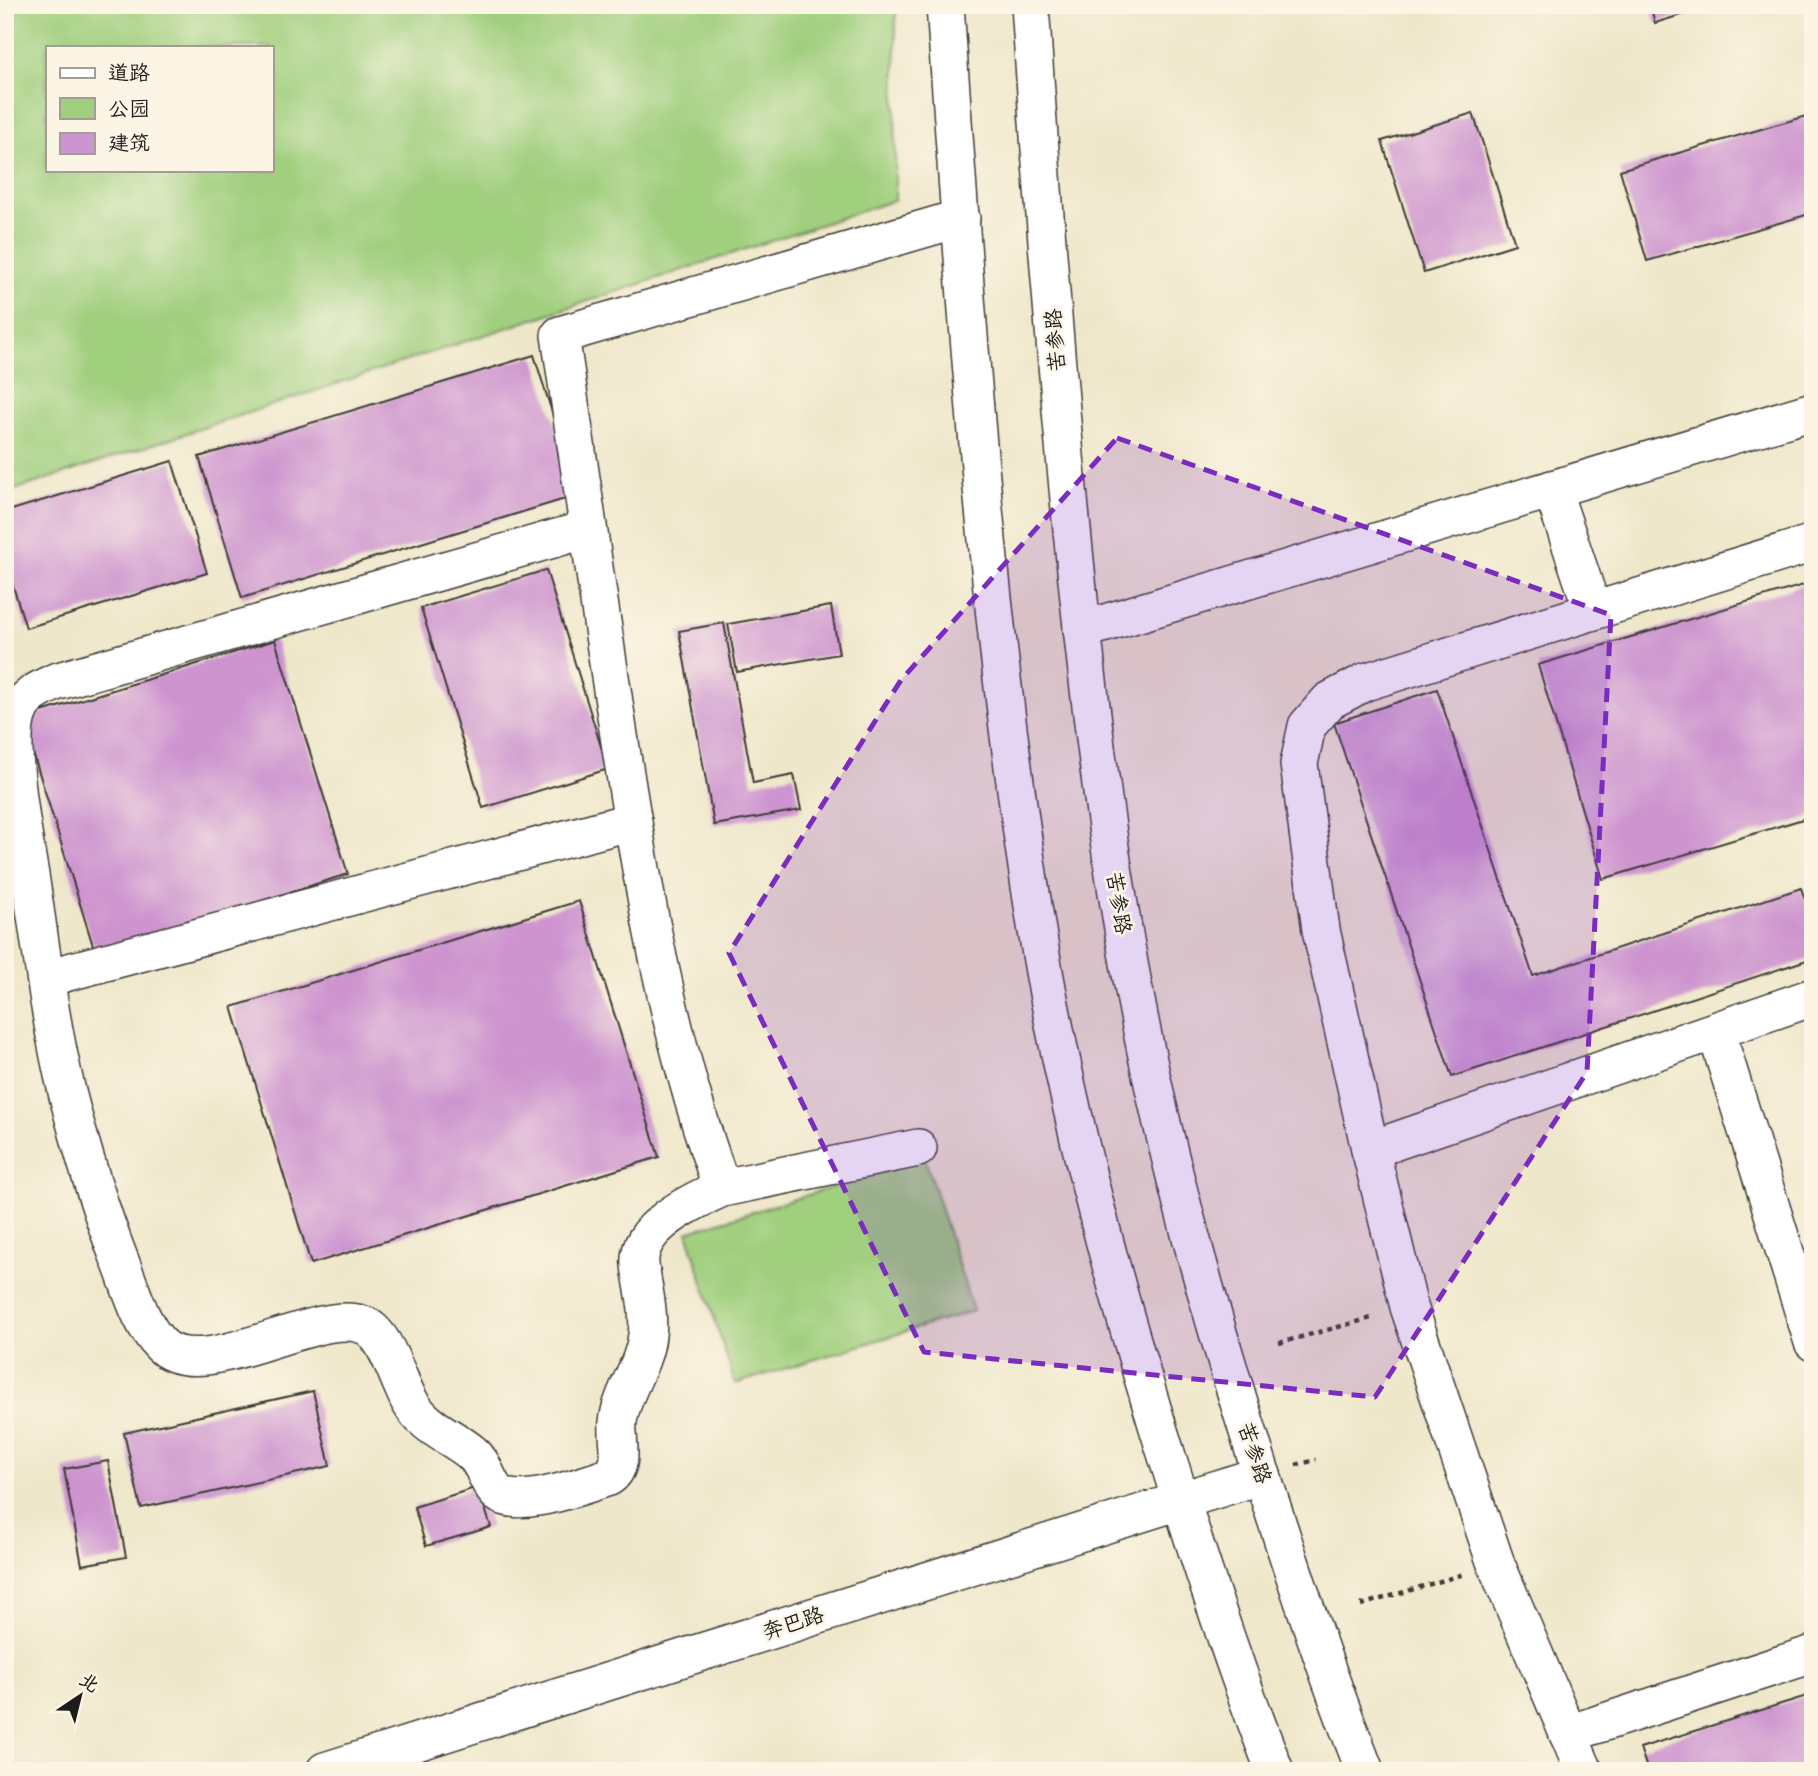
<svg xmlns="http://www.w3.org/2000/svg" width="1818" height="1776" font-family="'Patrick Hand','LXGW WenKai TC',sans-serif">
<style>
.green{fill:#a0cf7e;stroke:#5e764d;stroke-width:2;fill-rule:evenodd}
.building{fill:#cd94cf}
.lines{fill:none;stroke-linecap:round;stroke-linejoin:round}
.minor-casing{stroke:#3c3a36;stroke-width:40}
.path{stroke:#3c3a36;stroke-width:4.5;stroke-dasharray:5 5;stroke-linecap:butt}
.minor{stroke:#fff;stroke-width:37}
.marked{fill:#7b2cbf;fill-opacity:0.2;stroke:#7b2cbf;stroke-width:5;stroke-dasharray:14 9;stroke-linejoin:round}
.labels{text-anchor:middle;stroke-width:5;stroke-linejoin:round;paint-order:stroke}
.street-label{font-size:21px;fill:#1c1c1c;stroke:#fcf5e5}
</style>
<rect width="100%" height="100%" fill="#fcf5e5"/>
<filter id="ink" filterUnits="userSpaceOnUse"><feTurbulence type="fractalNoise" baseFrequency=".0143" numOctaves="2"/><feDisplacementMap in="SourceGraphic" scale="14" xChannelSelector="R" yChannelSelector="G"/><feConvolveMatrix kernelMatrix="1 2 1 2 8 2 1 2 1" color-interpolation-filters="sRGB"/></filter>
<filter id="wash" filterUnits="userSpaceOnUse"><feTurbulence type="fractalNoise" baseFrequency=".00686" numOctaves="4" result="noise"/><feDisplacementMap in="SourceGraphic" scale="28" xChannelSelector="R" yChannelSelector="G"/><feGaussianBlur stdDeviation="1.57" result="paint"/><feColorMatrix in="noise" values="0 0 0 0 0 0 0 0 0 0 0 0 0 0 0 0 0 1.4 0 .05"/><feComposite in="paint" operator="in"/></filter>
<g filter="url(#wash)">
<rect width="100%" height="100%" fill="#efe7ca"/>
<g class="green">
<path d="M5,5H896L895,200L5,493ZM47,47H271V170H47Z"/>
<path d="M925,1159L973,1311L735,1384L687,1232Z"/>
</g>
<g id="blocks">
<g class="building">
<path d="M1650,5H1711V6L1655,23Z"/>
<path d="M1473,113L1515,244L1424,273L1382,141Z"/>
<path d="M1813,114V213L1647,261L1620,170Z"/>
<path d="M534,355L578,495L242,598L199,457Z"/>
<path d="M172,461L207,573L26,628L5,560V512Z"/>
<path d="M546,570L608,769L483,808L421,608Z"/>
<path d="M1813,582V816L1603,879L1538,665Z"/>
<path d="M831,606L839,654L737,672L728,624Z"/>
<path d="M724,623L753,783L794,775L801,810L714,825L679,631Z"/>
<path d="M275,640L348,874L95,952L22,718Z"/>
<path d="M1437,689L1533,976L1801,888L1813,923V958L1452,1077L1334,723Z"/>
<path d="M579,901L659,1157L311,1264L232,1007Z"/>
<path d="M1813,1164V1184H1812L1807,1166Z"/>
<path d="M313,1391L330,1466L141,1508L124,1433Z"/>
<path d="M108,1461L126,1557L82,1565L64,1469Z"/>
<path d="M478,1487L491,1527L426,1546L414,1507Z"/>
<path d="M1813,1694V1768L1804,1771H1648L1640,1748Z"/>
</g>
</g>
</g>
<g filter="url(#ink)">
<use href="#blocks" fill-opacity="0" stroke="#3c3a36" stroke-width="2"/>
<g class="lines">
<g class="minor-casing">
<g id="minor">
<path d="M945,5C966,313 987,621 1036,925C1067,1116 1118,1304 1177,1488C1207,1583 1238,1678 1275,1771"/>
<path d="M1030,5C1040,159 1052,313 1066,467C1084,662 1106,858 1146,1051C1174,1187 1213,1321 1255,1454C1289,1560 1324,1667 1365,1771"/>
<path d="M1552,489L1593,611"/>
<path d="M588,529L55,682C40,689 24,696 18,713C6,744 24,840 30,875C41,947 50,1022 67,1092C82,1151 100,1210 122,1266C132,1292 141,1325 161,1345C205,1388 332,1295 372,1330C389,1345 399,1382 410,1402C425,1428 450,1435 472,1453C484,1463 486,1479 495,1490C512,1513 586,1484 609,1477C626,1465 616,1440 618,1422C622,1391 644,1366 647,1335C650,1312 643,1288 640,1265C636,1227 693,1201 722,1188C668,1039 642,885 618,729C598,598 579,467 560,335L961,218"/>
<path d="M1082,630L1813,411"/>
<path d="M46,978L633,821"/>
<path d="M1716,1031L1813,1342"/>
<path d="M1370,1150L1813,997"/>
<path d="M722,1188L918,1148"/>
<path d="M1568,1734L1813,1654"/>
<path d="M325,1771L1262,1475"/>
<path d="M1584,1771L1496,1564L1409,1307L1367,1136L1321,930L1299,764L1307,726L1329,701L1365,682L1813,543"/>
</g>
</g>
<g class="path">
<path d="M1279,1343L1375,1317"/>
<path d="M1296,1465L1316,1460"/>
<path d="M1361,1605L1464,1574"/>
</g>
<use href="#minor" class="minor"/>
</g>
</g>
<path class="marked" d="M1117,438L1611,615L1587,1072L1375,1397L924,1352L729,953L901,680Z"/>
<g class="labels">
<g class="street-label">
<text transform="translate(1055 340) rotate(-94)" y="7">苦参路</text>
<text transform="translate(1119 903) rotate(81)" y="7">苦参路</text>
<text transform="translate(1255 1453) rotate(72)" y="7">苦参路</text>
<text transform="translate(793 1623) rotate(-18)" y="7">奔巴路</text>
</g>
</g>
<rect width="1818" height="1776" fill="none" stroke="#fcf5e5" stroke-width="28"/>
<rect x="46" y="46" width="228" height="126" fill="#fcf5e5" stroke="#a29e95" stroke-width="2"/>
<rect x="60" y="68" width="35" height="10" fill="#ffffff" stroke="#a29e95" stroke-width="2"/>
<text x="108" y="80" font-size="21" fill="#1c1c1c">道路</text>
<rect x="60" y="98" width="35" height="21" fill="#a0cf7e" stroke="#a29e95" stroke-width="2"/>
<text x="108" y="116" font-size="21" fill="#1c1c1c">公园</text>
<rect x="60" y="133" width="35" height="21" fill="#cd94cf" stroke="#a29e95" stroke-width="2"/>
<text x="108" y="150" font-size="21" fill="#1c1c1c">建筑</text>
<g transform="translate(80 1696) rotate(35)" stroke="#fcf5e5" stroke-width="5" paint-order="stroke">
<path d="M0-5L12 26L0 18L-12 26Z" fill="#1c1c1c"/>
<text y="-10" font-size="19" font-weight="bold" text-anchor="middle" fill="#1c1c1c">北</text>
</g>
</svg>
